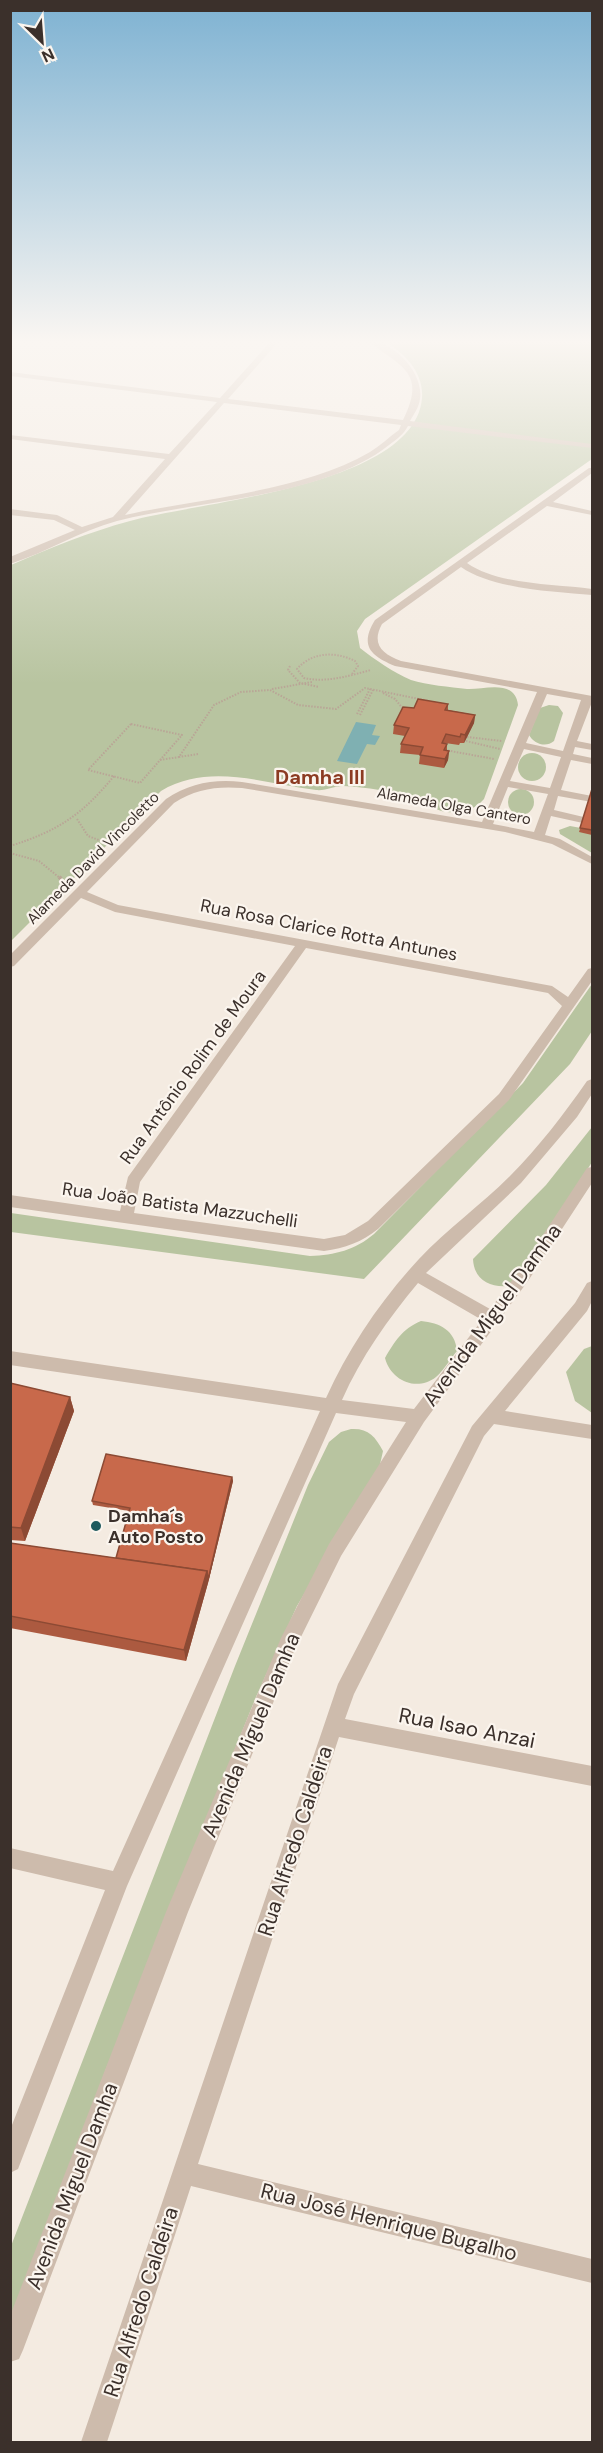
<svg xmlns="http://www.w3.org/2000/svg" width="603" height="2453" font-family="'DM Sans',sans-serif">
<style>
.green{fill:#b8c4a0}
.water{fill:#7fb0b2}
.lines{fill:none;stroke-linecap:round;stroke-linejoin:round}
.path-far1{stroke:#b9a596;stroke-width:2;stroke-dasharray:1.5 1.5;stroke-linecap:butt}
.path{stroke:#b9a596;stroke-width:4;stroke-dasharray:3 3;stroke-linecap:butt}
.minor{fill:#cdbbac;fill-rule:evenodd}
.wall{fill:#ac5a40}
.shaded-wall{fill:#8c4a34}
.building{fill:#c8694b;stroke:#8c4a34;stroke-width:1.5}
.poi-dot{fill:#1f5a5e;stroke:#fbf5ee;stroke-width:2}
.labels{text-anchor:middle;stroke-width:4.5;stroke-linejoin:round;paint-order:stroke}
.far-street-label{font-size:15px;fill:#3b302b;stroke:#fbf5ee}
.street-label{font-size:18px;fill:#3b302b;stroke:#fbf5ee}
.poi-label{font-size:18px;font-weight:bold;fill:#3b302b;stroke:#fbf5ee;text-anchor:start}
.far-district-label{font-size:20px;font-weight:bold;fill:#8c3b22;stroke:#fbf5ee}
.near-street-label{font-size:21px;fill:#3b302b;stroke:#fbf5ee}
</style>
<rect width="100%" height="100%" fill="#f4ebe1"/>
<g class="green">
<path d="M384,341H592V459L365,619L357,631L360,648C374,659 394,673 411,680C427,685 450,687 467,689C483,690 515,678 518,705L484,799C475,810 461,813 447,812C433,811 428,800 415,797C393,792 366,787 343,786C334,786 326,791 316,790C264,784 210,762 161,791L11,941V565C50,548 89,532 130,521C196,502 415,487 422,398C424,373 405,353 384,341Z"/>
<path d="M549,705L558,706L563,713L554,741C546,748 534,744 529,735L540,708Z"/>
<circle cx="532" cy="767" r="14"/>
<circle cx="521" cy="802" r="13"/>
<path d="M570,826L592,830V853L560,834L559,830Z"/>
<path d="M592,984V1031L570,1064L364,1279L11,1232V1213L310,1256C335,1255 355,1250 374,1234L523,1083Z"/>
<path d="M592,1127V1162L547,1234L509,1286C490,1288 474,1280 473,1259L546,1185Z"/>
<path d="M421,1321C440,1323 455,1330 457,1351C451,1358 444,1370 436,1377C417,1392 391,1381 385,1358C395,1341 402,1329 421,1321Z"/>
<path d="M592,1346V1413L575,1401L566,1372L584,1349Z"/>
<path d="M351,1429C368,1428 375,1436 383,1451L379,1469L297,1606L256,1697L106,2069L11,2323V2246L235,1666L308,1485L329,1442L341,1432Z"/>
</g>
<path class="water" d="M356,722L376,725L372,735L380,736L375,745L367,744L357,764L337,761Z"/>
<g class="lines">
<g class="path-far1">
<path d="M290,666L288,670L300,683L319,687"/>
<path d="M352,674L358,666L355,661C335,651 312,652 297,669L304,678C327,683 348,676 371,670"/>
<path d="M272,689L312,682"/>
<path d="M383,693L395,699L404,710"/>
<path d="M357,714L370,689"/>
<path d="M360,715L373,690"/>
<path d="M131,724L182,735L140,783L88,770Z"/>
<path d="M467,737L502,741"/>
<path d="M466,741L500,749"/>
<path d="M445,750L494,759"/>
<path d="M198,754L179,757L214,705L241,692L270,690L298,705L336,709L365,688L429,701"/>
<path d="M160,760L179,757"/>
<path d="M77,819L88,836L104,842"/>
<path d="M10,846C58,831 82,815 114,776"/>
<path d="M10,853L39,861L61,879"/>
</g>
<path class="path" d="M59,877L64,881"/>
<g class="minor">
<path d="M271,341H279L228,399L403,420C427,372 401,367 368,341C394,341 424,373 420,399C419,407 414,414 410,421L592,444V448L408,426C404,434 397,439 389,445C322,498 199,500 117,521C80,531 47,552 10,564V557L75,530L54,520L10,515V509L57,515L82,527L113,517L165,459L10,439V435L169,454L217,402L10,376V372L220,398ZM224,403L401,425L399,430C389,437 380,446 370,452C301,492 201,498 125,515Z"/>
<path d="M589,468H592V473L553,502L592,511V515L547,506L467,563C498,585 555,584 592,589V595C555,592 492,589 461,567L382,624C371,644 382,654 401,661L592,696V702L577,741L592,744V750L575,747L573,754L592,758V764L571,760L561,790L592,796V802L558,796L554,810L592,819V825L551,816L545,835L560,839L592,857V864L552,844L505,832L242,788C216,786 196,789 174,803L87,892L118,905L552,986L568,997L588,969L592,968V981L509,1100L378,1229C362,1242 345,1248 324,1251L10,1207V1195L120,1211L128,1177L295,946L115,912L81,898L14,966L10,967V955L166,799C190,783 214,779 242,782L482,822L537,692L395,666C371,656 359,646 375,620ZM547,694L581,700L563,751L526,743ZM524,749L561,757L550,788L510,781ZM508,787L548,794L534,832L493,824ZM306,948L548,993L562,1006L499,1094L368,1221L345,1235L324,1239L134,1213L140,1182Z"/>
<path d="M592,1079V1094L577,1117L521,1183L426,1273L490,1309L518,1273L587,1168L592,1167V1183L528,1281L424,1422L341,1556L295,1649L188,1912L23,2350L19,2359L10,2362V2316L166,1912L281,1638L329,1544L406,1422L336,1413L127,1886L18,2169L10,2173V2130L105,1890L10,1868V1848L113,1871L320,1411L10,1365V1351L326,1398C349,1347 381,1300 419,1259C447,1229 481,1205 510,1176C538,1148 564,1114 587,1081ZM418,1283L482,1320L414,1409L342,1400C361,1357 388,1319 418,1283Z"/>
<path d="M592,1281V1301L587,1311L505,1411L592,1425V1439L494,1424L484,1436L354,1694L345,1719L592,1766V1786L339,1737L198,2164L592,2259V2283L191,2186L107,2442H81L338,1684L472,1426L575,1303L587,1283Z"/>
</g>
</g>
<g class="wall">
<path d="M448,704V710L475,715L474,723L464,743H460L459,745L445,743L447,744V750L449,751L448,760L444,768L419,764L420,755L400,753L401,744L405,736L393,734L394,725L414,708Z"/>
<path d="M592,789V835L579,832Z"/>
<path d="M10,1383L70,1397L74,1411L25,1541L10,1540Z"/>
<path d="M232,1477L233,1481L208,1583L186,1661L10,1628V1543L116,1558L129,1511L93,1505L92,1501Z"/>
</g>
<g class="shaded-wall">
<path d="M475,715L474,723L464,743L465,735Z"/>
<path d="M449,751L448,760L444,768L445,759Z"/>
<path d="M70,1397L74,1411L25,1541L21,1528Z"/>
<path d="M232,1477L233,1481L208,1583L186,1661L184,1650Z"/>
</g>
<g class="building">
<path d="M418,699L448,704L445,710L475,715L465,735L461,734L460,737L446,734L442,743L447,744L444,750L449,751L445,759L420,755L423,747L401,744L409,728L394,725L403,707L414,708Z"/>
<path d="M592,789V830L580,828Z"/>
<path d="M10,1383L70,1397L21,1528L10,1527Z"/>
<path d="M106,1454L232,1477L208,1580L207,1571L116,1558L130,1508L92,1501Z"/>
<path d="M10,1543L207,1571L184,1650L10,1616Z"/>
</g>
<linearGradient id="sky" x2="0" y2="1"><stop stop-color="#7eb2d2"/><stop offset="0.5" stop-color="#faf6f2"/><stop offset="1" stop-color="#faf6f2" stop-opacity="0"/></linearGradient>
<rect width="603" height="684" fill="url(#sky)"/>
<circle class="poi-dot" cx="96" cy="1526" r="6"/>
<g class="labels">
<g class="far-street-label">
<text transform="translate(454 806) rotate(10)" y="5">Alameda Olga Cantero</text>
<text transform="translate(93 858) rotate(-45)" y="5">Alameda David Vincoletto</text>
</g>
<g class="street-label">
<text transform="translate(329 930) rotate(11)" y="6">Rua Rosa Clarice Rotta Antunes</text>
<text transform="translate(193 1067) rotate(-54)" y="6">Rua Antônio Rolim de Moura</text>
<text transform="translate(180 1205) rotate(8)" y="6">Rua João Batista Mazzuchelli</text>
</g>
<g class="poi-label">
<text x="108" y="1522">Damha´s<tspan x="108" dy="21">Auto Posto</tspan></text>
</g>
<g class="far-district-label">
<text x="320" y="784">Damha III</text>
</g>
<g class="near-street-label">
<text transform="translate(492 1315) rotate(-54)" y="7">Avenida Miguel Damha</text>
<text transform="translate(467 1728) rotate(11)" y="7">Rua Isao Anzai</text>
<text transform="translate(251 1735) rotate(-67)" y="7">Avenida Miguel Damha</text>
<text transform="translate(295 1841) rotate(-72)" y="7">Rua Alfredo Caldeira</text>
<text transform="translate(72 2186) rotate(-69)" y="7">Avenida Miguel Damha</text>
<text transform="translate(389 2222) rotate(14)" y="7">Rua José Henrique Bugalho</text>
<text transform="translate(141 2302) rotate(-72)" y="7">Rua Alfredo Caldeira</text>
</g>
</g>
<rect width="603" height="2453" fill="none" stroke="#3b302b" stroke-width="24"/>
<g transform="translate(42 42) rotate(155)" stroke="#fbf5ee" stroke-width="4.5" paint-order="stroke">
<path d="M0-4.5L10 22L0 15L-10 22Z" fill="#3b302b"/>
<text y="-9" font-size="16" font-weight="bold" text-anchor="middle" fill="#3b302b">N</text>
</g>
</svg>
